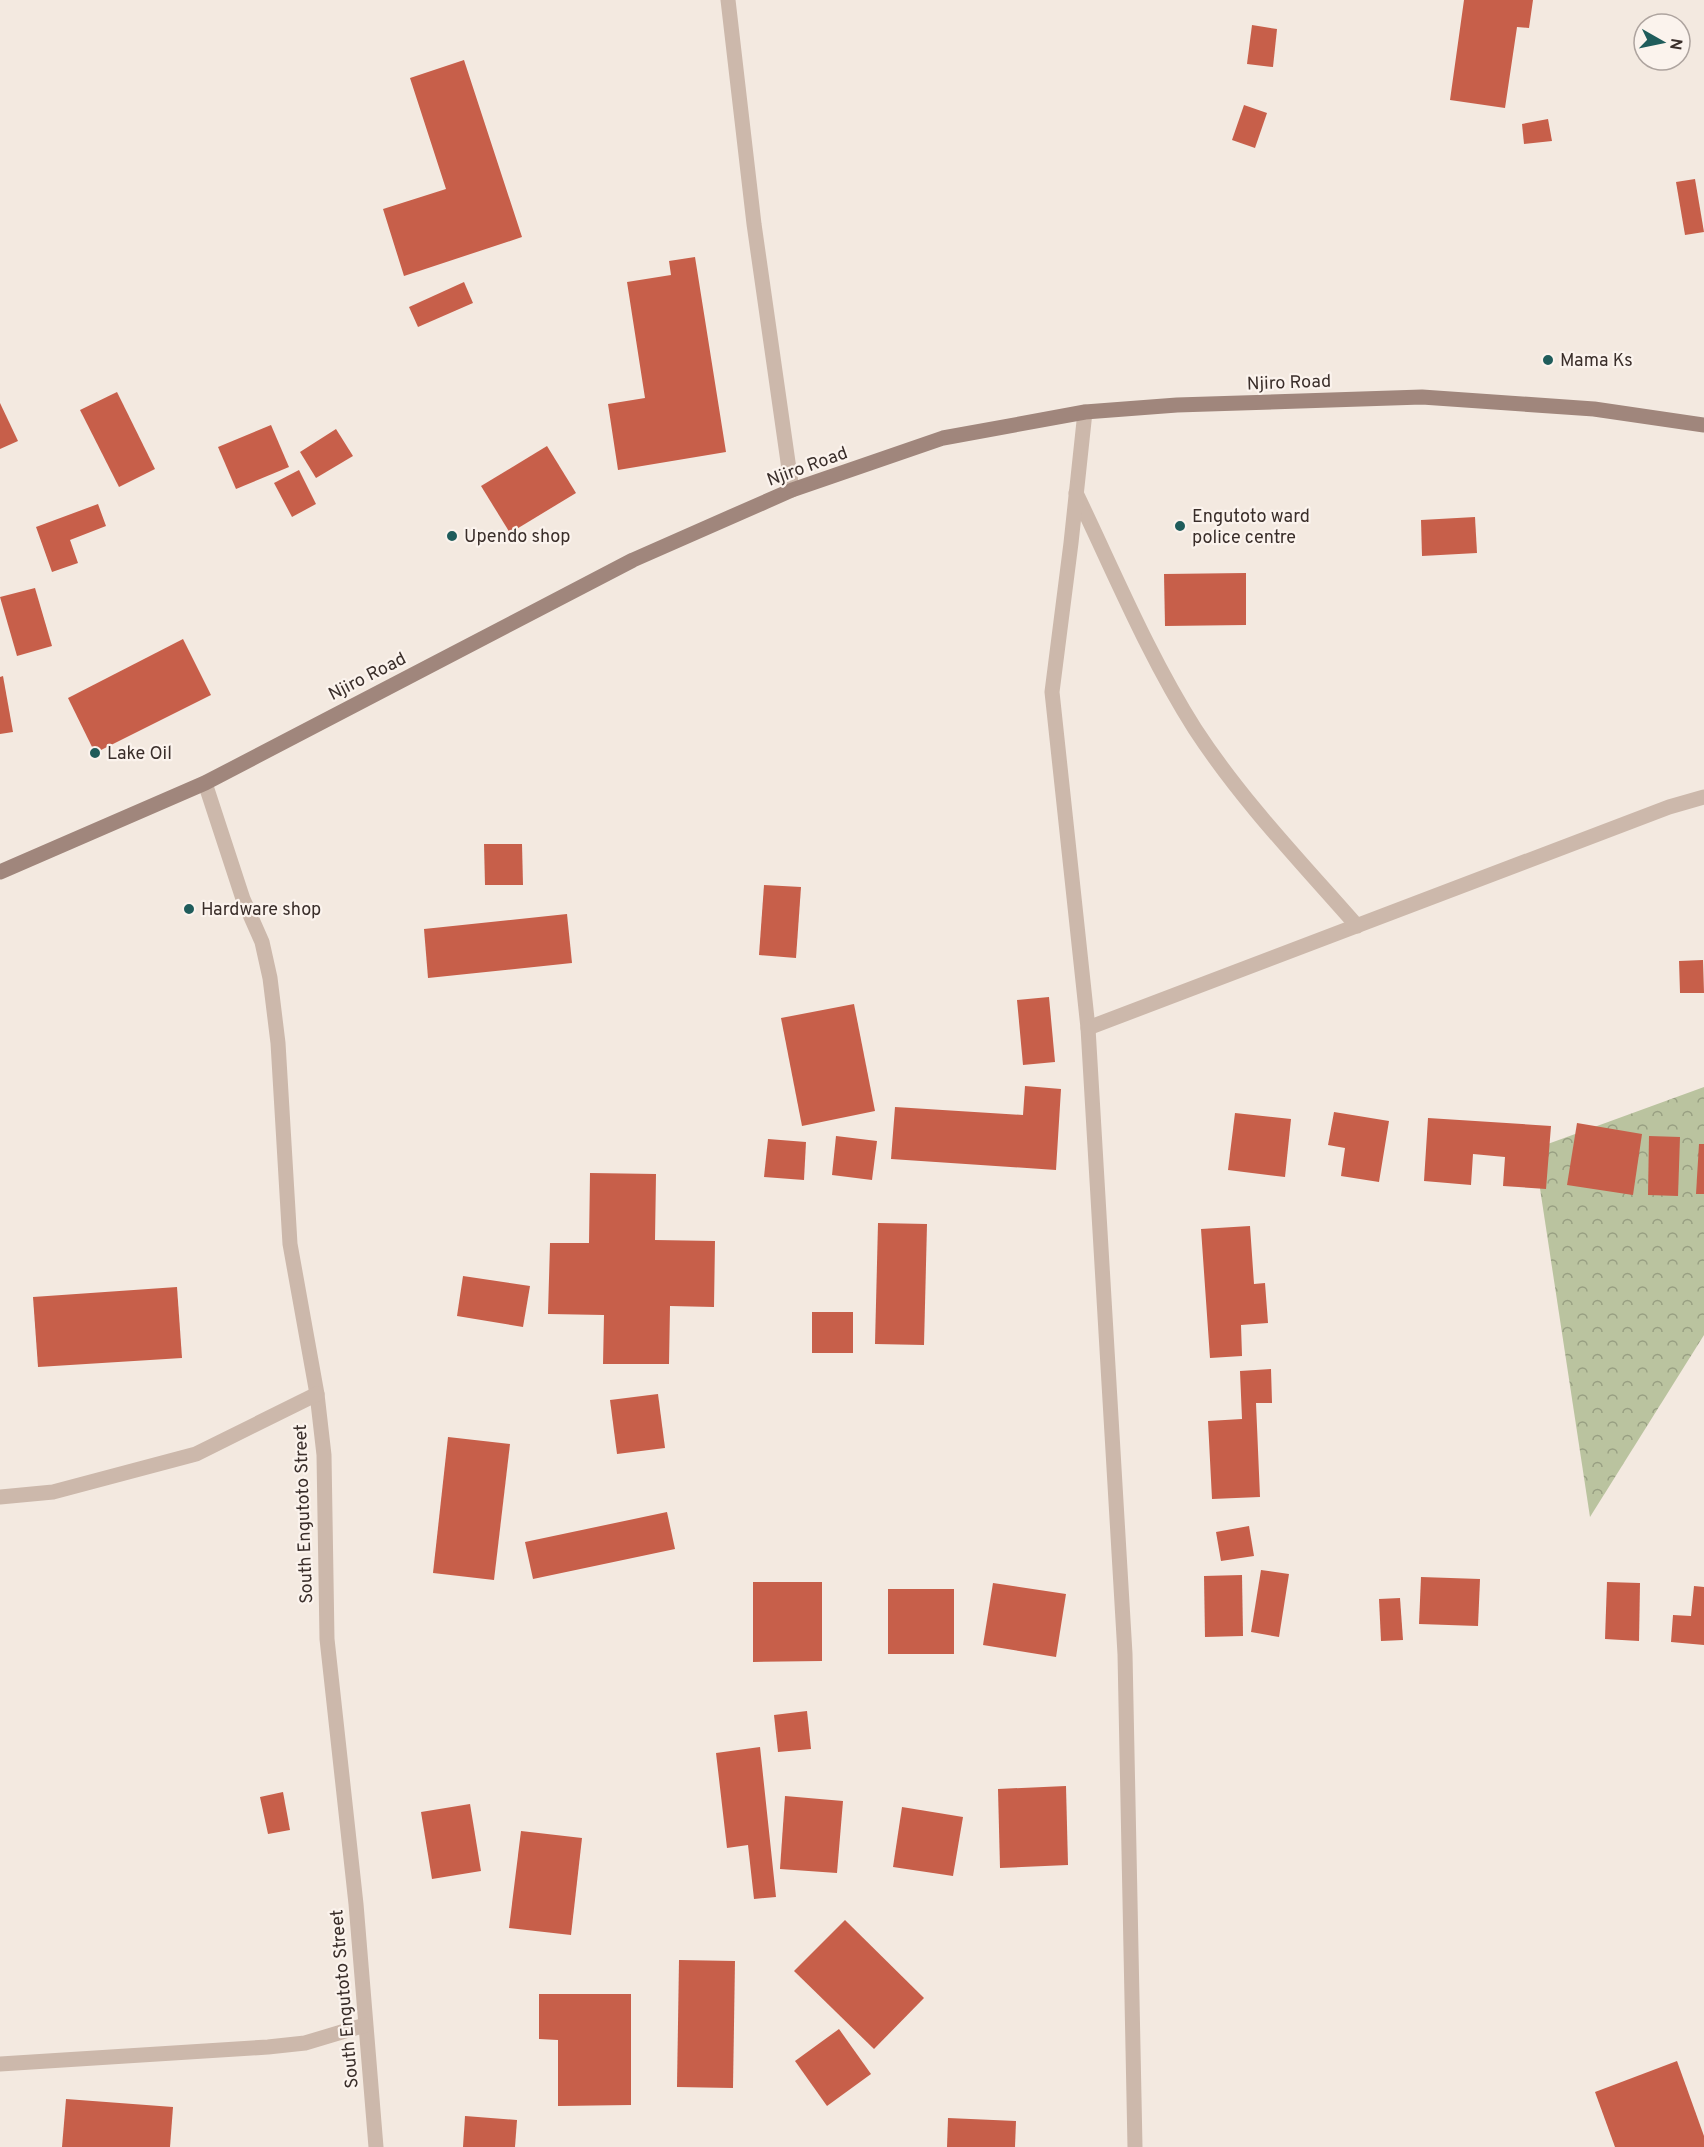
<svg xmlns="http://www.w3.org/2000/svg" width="1704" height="2147" font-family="Overpass,sans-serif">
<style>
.park{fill:url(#park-crowns)}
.building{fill:#c75f4a}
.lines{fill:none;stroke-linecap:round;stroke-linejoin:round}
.lane{stroke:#ccb8ab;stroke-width:15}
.street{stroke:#ccb8ab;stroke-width:15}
.secondary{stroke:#a0867c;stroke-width:15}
.poi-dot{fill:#1f5c5b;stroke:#fbf3ed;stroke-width:2}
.labels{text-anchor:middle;stroke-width:4.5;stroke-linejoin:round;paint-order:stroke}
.poi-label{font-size:18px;fill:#3a2e2a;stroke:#fbf3ed;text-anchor:start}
.street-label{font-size:18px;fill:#3a2e2a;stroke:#fbf3ed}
</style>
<defs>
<pattern id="park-crowns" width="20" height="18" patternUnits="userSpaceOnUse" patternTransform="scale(1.5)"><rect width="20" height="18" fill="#bac39f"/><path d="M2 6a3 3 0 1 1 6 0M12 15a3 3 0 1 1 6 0" fill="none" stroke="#989f82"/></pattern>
</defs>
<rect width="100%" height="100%" fill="#f3e9e0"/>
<path class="park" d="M1704,1087V1335L1590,1517L1534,1149Z"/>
<g class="building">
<path d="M1464,0H1533L1529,28L1517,27L1505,108L1450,100Z"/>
<path d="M1252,25L1277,29L1273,67L1247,64Z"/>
<path d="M464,60L522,237L404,276L383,209L446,189L410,78Z"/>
<path d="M1244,105L1267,113L1255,148L1232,140Z"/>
<path d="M1548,119L1552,141L1524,144L1522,124Z"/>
<path d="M1695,179L1704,232L1685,235L1676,182Z"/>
<path d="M695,257L726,452L618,470L608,404L645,398L627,282L671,275L669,261Z"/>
<path d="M464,282L473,303L418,327L409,307Z"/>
<path d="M117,392L155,469L119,487L80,410Z"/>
<path d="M0,403L18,441L0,449Z"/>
<path d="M271,425L289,467L236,489L218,447Z"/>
<path d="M336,429L353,456L316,478L300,452Z"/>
<path d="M547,446L576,493L510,533L481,486Z"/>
<path d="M299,470L316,504L292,517L274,483Z"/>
<path d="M98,504L106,526L70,540L78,563L52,572L36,527Z"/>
<path d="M1475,517L1477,553L1422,556L1421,520Z"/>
<path d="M1246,573V625L1165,626L1164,574Z"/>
<path d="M35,588L52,646L17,656L0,597Z"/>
<path d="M183,639L211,695L95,753L68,698Z"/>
<path d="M3,676L13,732L0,734V677Z"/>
<path d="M484,844H522L523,885H485Z"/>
<path d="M764,885L801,887L796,958L759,955Z"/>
<path d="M567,914L572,963L428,978L424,929Z"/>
<path d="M1703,960L1704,993H1680L1679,961Z"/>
<path d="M1049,997L1055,1062L1023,1065L1017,1000Z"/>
<path d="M854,1004L875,1111L802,1126L781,1018Z"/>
<path d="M1025,1086L1061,1089L1056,1170L891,1159L895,1107L1023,1115Z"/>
<path d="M1334,1112L1389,1121L1379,1182L1341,1176L1345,1148L1328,1145Z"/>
<path d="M1235,1113L1291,1119L1285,1177L1228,1170Z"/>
<path d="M1428,1118L1551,1126L1546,1189L1503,1186L1505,1157L1473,1154L1471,1185L1424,1181Z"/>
<path d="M1577,1123L1642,1134L1633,1195L1567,1185Z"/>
<path d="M836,1136L877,1141L872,1180L832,1175Z"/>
<path d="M1649,1136L1680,1137L1678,1196L1648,1195Z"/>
<path d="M768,1139L806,1142L804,1180L764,1177Z"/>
<path d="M1699,1144H1704V1194H1696Z"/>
<path d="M590,1173L656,1174L655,1240L715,1241L714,1307L670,1306L669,1364H603L604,1315L548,1314L550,1243H589Z"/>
<path d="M878,1223L927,1224L924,1345L875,1344Z"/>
<path d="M1250,1226L1254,1284L1265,1283L1268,1323L1241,1325L1242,1356L1210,1358L1201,1229Z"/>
<path d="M463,1276L530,1286L523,1327L457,1316Z"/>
<path d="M177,1287L182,1358L38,1367L33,1297Z"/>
<rect x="812" y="1312" width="41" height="41"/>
<path d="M1271,1369L1272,1403H1256L1260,1497L1212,1499L1208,1421L1242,1419L1240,1371Z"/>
<path d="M658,1394L665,1448L617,1454L610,1400Z"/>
<path d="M448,1437L510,1444L494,1580L433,1573Z"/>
<path d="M667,1512L675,1549L533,1579L525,1542Z"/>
<path d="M1249,1526L1254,1556L1221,1561L1216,1532Z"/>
<path d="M1261,1570L1289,1574L1279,1637L1251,1632Z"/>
<path d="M1242,1575L1243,1636L1205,1637L1204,1576Z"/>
<path d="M1421,1577L1480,1579L1478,1626L1419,1624Z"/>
<path d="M753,1582H822V1661L753,1662Z"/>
<path d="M1607,1582L1640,1583L1639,1641L1605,1639Z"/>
<path d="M993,1583L1066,1594L1056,1657L983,1645Z"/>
<path d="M1694,1586L1704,1587V1645L1671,1642L1673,1615L1691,1616Z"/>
<rect x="888" y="1589" width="66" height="65"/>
<path d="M1400,1598L1403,1640L1381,1641L1379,1599Z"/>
<path d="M807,1711L811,1749L778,1752L774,1715Z"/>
<path d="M760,1747L776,1897L754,1899L748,1845L727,1848L716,1753Z"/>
<path d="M1066,1786L1068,1865L1000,1868L998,1789Z"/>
<path d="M283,1792L290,1830L268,1834L260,1797Z"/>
<path d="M785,1796L843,1801L837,1873L780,1869Z"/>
<path d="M470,1804L481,1871L432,1879L421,1812Z"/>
<path d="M902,1807L963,1817L953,1876L893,1867Z"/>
<path d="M521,1831L582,1838L571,1935L509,1928Z"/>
<path d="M845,1920L924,1998L874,2049L794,1971Z"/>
<path d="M679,1960L735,1961L733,2088L677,2087Z"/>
<path d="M539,1994H631V2105L558,2106V2040L539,2039Z"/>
<path d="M839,2029L871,2074L827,2106L795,2061Z"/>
<path d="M1677,2061L1704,2136V2147H1615L1595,2092Z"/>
<path d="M66,2099L173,2107L170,2147H62Z"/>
<path d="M465,2116L517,2120L515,2147H463Z"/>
<path d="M948,2118L1016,2121L1015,2147H947Z"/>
</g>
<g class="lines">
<path class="lane" d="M1076,493C1114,572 1148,655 1195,729C1242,801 1301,862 1357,926"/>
<g class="street">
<path d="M728,0L754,224L792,490"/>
<path d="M1085,412L1071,543L1052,692L1088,1028L1125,1654L1135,2147"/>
<path d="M205,783L243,899L262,942L270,978L278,1043L290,1244L317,1394L324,1455L327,1639L356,1904L376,2147"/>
<path d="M1088,1028L1669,807L1704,797"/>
<path d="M0,1497L53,1492L196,1454L317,1394"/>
<path d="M0,2064L268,2047L305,2043L365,2025"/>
</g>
<path class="secondary" d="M0,872L205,783L633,560L792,490L943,438L1085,412L1177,405L1422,397L1594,409L1704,425"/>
</g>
<g class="poi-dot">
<circle cx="1548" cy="360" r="6"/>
<circle cx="1180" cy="526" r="6"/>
<circle cx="452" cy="536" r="6"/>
<circle cx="95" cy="753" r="6"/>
<circle cx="189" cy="909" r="6"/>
</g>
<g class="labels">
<g class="poi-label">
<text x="1560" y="366">Mama Ks</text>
<text x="1192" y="522">Engutoto ward<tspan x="1192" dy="21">police centre</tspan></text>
<text x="464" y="542">Upendo shop</text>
<text x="107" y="759">Lake Oil</text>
<text x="201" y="915">Hardware shop</text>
</g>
<g class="street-label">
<text transform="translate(1289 382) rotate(-2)" y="6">Njiro Road</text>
<text transform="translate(807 466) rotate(-20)" y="6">Njiro Road</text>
<text transform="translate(367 676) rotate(-27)" y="6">Njiro Road</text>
<text transform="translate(303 1514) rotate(-92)" y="6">South Engutoto Street</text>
<text transform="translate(344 1999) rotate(-95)" y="6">South Engutoto Street</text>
</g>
</g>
<g transform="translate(1662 42) rotate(99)"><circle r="28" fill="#fbf3ed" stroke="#aea49f" stroke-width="1.5"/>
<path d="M0-4.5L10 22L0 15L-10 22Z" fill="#1f5c5b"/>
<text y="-9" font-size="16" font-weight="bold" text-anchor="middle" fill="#3a2e2a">N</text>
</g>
</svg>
